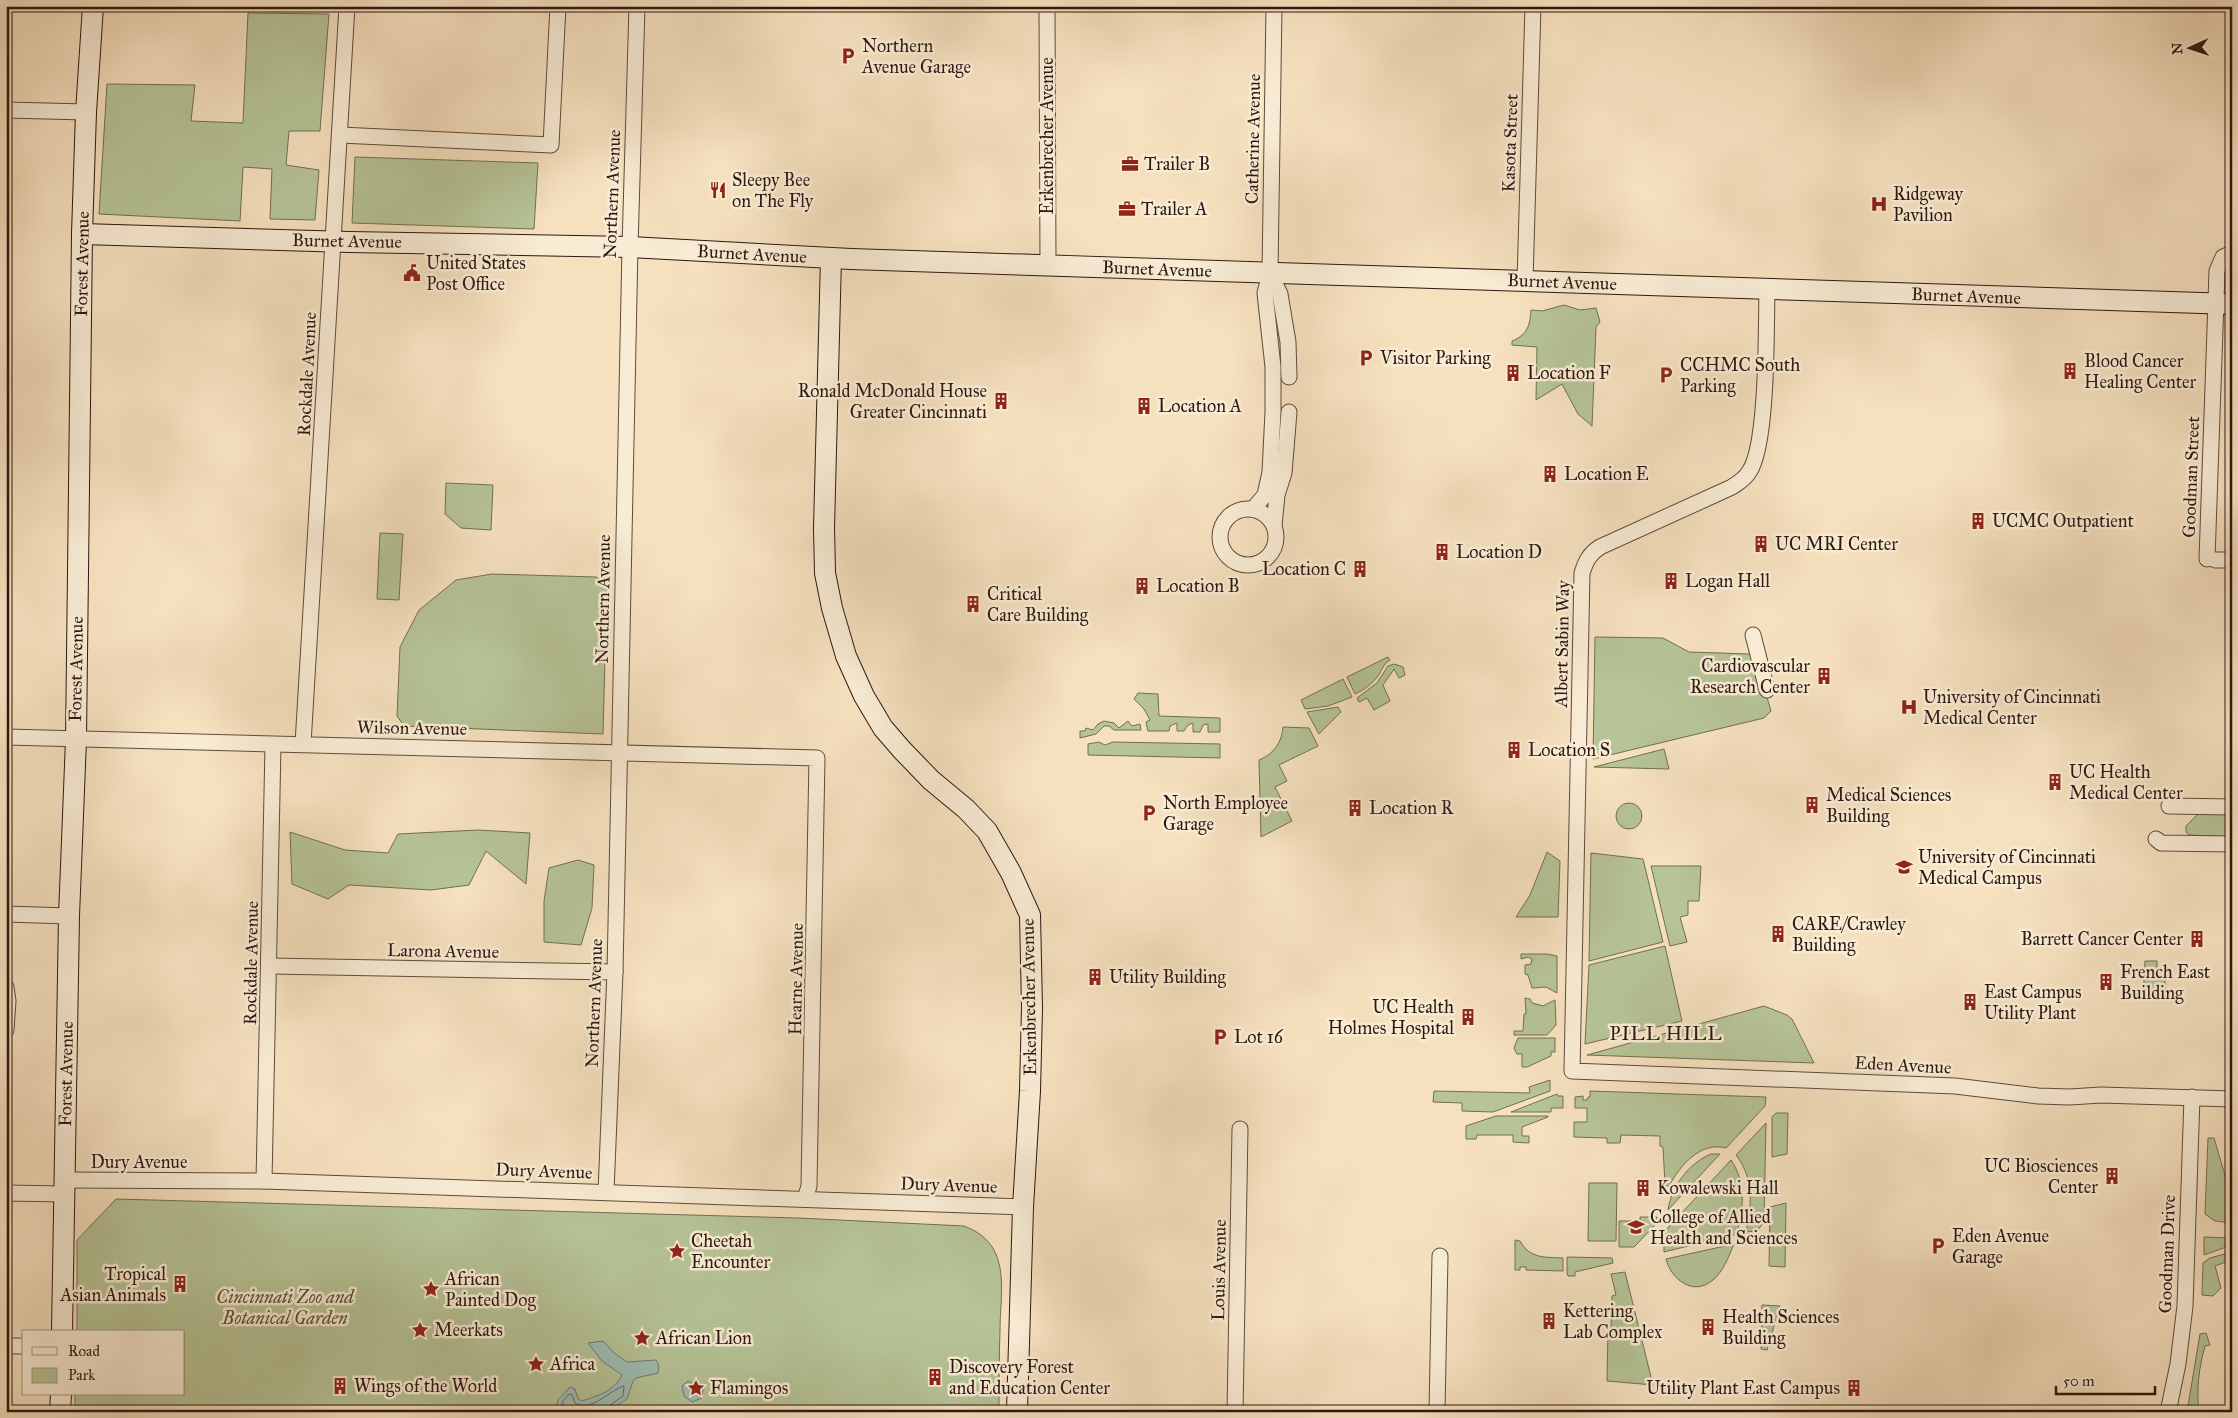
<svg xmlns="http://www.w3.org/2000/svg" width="2238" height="1418" font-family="'IM FELL Great Primer',serif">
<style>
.green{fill:#b6c497;stroke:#726e54}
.water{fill:#9dbdb5;stroke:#707b73}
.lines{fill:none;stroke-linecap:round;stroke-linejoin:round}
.shore{stroke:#656a62;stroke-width:1}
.street-casing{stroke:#5f4a3c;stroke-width:17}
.secondary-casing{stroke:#2d1710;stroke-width:22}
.street{stroke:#f9ecd5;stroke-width:15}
.secondary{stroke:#f9ecd5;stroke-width:20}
.labels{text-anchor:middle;stroke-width:5;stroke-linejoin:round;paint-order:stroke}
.poi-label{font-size:18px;fill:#2d1710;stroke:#f9ecd5;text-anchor:start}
.street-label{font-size:18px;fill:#2d1710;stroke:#f9ecd5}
.park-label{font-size:18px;font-style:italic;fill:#564b38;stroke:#f9ecd5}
.neighbourhood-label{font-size:19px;letter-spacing:1px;fill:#2d1710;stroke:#f9ecd5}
</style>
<rect width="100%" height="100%" fill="#f6e1bf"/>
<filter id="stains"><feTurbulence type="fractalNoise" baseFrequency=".004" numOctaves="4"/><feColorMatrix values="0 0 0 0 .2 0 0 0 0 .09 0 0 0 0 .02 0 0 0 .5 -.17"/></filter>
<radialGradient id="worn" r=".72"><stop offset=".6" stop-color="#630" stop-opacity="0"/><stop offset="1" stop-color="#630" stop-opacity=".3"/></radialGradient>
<g class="green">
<path d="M248,13L329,14L320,131H289L286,165L319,170L315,220L270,219L272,169L243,167L240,221L99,214L107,84L195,85L191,121L243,123Z"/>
<path d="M355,157L538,163L534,229L352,223Z"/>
<path d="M1564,305L1580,310L1596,308L1600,322L1596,327L1592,426L1578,414L1562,384L1536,400L1537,347L1512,345V341C1527,335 1530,326 1531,310L1542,311Z"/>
<path d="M446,483L493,485L491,530L461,528L445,514Z"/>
<path d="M380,533L403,534L399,600L377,599Z"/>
<path d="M492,574L596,577L607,583L603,734L404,726L397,716L400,647L419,610L456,580Z"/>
<path d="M1595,637L1663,638L1689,652L1749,654L1756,660L1771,711L1764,718L1593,759Z"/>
<path d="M1388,657L1390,660C1383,664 1382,670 1378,676C1372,684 1364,690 1355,694L1347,677Z"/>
<path d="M1394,664L1403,667L1405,675L1399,678L1394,669L1383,685L1390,701L1374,710L1367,698L1359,702L1357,698L1377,683L1388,666Z"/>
<path d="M1343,679L1352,697L1328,706L1305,709L1301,700Z"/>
<path d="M1138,693L1158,694L1159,716L1220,718V732H1208V724L1203,725L1200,732H1193V723L1188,725L1184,731H1177V723L1170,726L1169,731H1148L1146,722L1150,720L1144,709L1134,699Z"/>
<path d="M1338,707L1341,712L1319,734L1307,712Z"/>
<path d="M1104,721L1114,723L1119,728L1128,721L1132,726L1140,724L1141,730H1114L1109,726H1104L1096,734L1080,738V731H1085L1086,728L1093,730L1098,724Z"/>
<path d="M1283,727L1309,728L1318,746L1279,765L1287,781L1275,787L1292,821L1261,837L1259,760C1274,754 1282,742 1283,727Z"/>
<path d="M1099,742L1105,745L1113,742L1220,744V758L1088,755V744Z"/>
<path d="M1664,749L1669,769L1594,767Z"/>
<circle cx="1629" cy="816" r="13"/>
<path d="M2232,812V837L2189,835L2186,832V826L2199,813Z"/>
<path d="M478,830L530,833L526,884L486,851L469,885L431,890L349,885L328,899L292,884L290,832L345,850L388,853L398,834Z"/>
<path d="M1547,852L1560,861L1558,917H1516L1530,895Z"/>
<path d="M1591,853L1643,859L1663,942L1589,961Z"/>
<path d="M578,860L594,865L592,908L581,945L544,942V901L549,868Z"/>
<path d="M1651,866H1701L1699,901H1688V915L1680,917L1687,942L1670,946Z"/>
<path d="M1665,946L1682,1021L1585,1044L1589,965Z"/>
<path d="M1521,954H1547L1557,956V993L1546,987L1532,988L1528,975L1525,974V965L1531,964L1532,959L1528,957L1521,959Z"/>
<path d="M2145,961H2157V973H2165V999L2143,998Z"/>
<path d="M1525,998L1530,999L1532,1003L1543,1006L1555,1000L1556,1025L1547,1035H1514V1031H1523L1524,1014H1526Z"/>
<path d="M1764,1006L1787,1015L1792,1019L1814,1063L1587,1055Z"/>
<path d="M1518,1038H1555V1052H1551V1056L1527,1067H1522V1054H1517L1514,1048Z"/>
<path d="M1550,1080V1091L1493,1112L1462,1111V1103L1433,1102L1434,1091L1530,1093L1529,1087Z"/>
<path d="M1590,1091L1766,1097L1765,1106L1726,1148C1700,1141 1680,1166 1669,1186L1665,1185L1663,1147L1660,1146V1136L1621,1135L1620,1143H1607V1138L1574,1137V1122H1587V1108H1575V1097L1583,1096V1100H1587L1588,1097H1590Z"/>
<path d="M1557,1094L1558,1096H1563V1108H1551V1112H1511Z"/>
<path d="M1776,1113H1788L1787,1154L1772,1157V1117Z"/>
<path d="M1496,1116H1548V1117L1522,1127V1136H1529V1143L1513,1142V1135H1477L1476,1139H1466V1126Z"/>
<path d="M1766,1123L1764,1222L1757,1231L1746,1232C1752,1205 1754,1178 1736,1155Z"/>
<path d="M2208,1138H2214L2232,1199V1223L2215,1221L2205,1214Z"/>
<path d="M1711,1154H1720L1668,1210C1671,1187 1689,1163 1711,1154Z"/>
<path d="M1731,1160C1747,1184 1743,1208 1737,1234L1664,1252V1232Z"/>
<path d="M1589,1183H1617L1616,1241H1588Z"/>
<path d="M116,1199L798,1218L964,1226C1013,1244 1000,1291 1000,1331C999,1358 999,1385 999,1412H75V1394H184V1332H77V1240Z"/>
<path d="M1786,1203L1785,1267L1769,1266L1770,1207Z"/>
<path d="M1640,1217H1657V1223L1634,1247H1619V1221H1640Z"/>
<path d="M2204,1237L2232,1238V1245L2204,1255Z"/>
<path d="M1515,1240L1520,1241C1530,1259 1545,1257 1563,1258V1271L1526,1270V1267H1520V1270H1515Z"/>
<path d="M1734,1244C1729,1256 1723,1272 1713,1280C1693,1297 1671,1279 1666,1259Z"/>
<path d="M2232,1252V1271L2229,1261L2215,1266L2221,1288L2213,1296L2202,1295L2203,1263L2210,1258Z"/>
<path d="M1567,1257L1612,1258L1613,1263L1575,1272V1276H1568L1567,1273Z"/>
<path d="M1625,1272L1653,1385L1607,1381L1608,1329H1611L1612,1296L1616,1295L1611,1274Z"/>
<path d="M1762,1305L1780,1306L1767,1350L1761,1349Z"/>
<path d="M2206,1333L2210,1345L2205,1346C2199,1368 2196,1389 2199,1412H2187L2200,1334Z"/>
</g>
<g class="water">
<path d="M603,1341L614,1353L627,1362L656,1360L659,1366L658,1373L636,1378L633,1381L627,1399L610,1410L541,1412L552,1409L555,1411L558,1400L570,1387L575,1389L578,1399L582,1401C599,1395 613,1392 622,1375L602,1361L588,1343Z"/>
<path d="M688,1381L703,1389L702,1398L692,1402L684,1396L682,1386Z"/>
</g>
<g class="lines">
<path class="shore" d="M561,1412L563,1401L569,1394L572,1395L575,1403C591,1413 611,1389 624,1386L623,1396L609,1406L607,1412"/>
<g class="street-casing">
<g id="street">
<path d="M1047,6L1048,265"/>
<path d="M6,110L86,112"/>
<path d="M340,135L551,145L558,6"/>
<path d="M1270,273L1280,294L1288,342L1289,377"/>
<path d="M1525,281L1533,6"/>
<path d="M1767,290C1766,326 1768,446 1749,472C1745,479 1738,483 1732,487L1600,547C1589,554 1586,561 1582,573L1572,1071L1955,1086L2038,1096L2070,1097L2101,1095L2232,1099"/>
<circle cx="1248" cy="537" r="28"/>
<path d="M1253,509L1265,495L1270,472L1273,412V367L1265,293L1270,273L1274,6"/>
<path d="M1274,526L1277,495L1284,473L1289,412"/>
<path d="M2207,559L2217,271L2223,257L2232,253"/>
<path d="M2215,560H2232"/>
<path d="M1753,635L1767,690"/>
<path d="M6,737L817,758L809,1186L805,1199"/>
<path d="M303,744L347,6"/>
<path d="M2169,806L2232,807"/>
<path d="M2156,839L2161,843L2232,844"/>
<path d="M6,914L69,916"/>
<path d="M270,966L615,972"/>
<path d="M6,987L8,1001L6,1030"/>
<path d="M64,1180L264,1181L1023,1207"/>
<path d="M264,1181L273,745"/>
<path d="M606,1192L615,972L630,247L637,6"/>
<path d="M6,1193L64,1194"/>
<path d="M6,1346H24"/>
<path d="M1235,1412L1240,1129"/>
<path d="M1437,1412L1440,1256"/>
<path d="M2168,1412L2178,1364L2185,1306L2192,1097"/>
</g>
</g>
<g class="secondary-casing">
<g id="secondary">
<path d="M82,234L349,242L630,247L851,259L2232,304"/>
<path d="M831,258L824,528L825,573L832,608L846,656L864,696L883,728L902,750L931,780L966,809L987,831L1011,873L1030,915L1032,1008L1030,1091L1023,1207L1017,1412"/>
<path d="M62,1332L69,916L76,740L82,234L86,112L93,6"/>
<path d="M60,1412L61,1394"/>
</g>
</g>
<use href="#street" class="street"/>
<use href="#secondary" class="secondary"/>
</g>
<defs>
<g id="parking-bare" transform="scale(1.35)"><path d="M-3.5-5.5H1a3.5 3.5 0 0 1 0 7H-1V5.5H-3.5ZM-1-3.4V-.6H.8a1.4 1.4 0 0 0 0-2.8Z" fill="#8f2418" stroke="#f9ecd5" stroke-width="2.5" paint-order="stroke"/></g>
<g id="office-bare" transform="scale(1.35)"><path d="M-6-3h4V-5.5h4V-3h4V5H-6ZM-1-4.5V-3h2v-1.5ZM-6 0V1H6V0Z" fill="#8f2418" stroke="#f9ecd5" stroke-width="2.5" paint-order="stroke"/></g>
<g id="restaurant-bare" transform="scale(1.35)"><path d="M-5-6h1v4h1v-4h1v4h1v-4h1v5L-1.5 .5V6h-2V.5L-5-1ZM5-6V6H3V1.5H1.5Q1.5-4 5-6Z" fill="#8f2418" stroke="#f9ecd5" stroke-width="2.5" paint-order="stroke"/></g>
<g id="hospital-bare" transform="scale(1.35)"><path d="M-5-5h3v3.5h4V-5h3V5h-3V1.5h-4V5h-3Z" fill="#8f2418" stroke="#f9ecd5" stroke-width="2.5" paint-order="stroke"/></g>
<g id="civic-bare" transform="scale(1.35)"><path d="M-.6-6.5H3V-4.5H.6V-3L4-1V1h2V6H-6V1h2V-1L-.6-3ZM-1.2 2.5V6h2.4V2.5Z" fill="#8f2418" stroke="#f9ecd5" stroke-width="2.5" paint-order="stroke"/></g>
<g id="building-bare" transform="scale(1.35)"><path d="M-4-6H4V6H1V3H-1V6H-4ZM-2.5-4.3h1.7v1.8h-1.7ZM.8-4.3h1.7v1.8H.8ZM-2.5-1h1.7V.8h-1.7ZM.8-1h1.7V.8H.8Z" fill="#8f2418" stroke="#f9ecd5" stroke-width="2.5" paint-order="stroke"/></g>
<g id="university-bare" transform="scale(1.35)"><path d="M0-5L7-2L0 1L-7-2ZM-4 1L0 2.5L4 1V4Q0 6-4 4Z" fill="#8f2418" stroke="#f9ecd5" stroke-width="2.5" paint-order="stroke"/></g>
<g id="sight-bare" transform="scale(1.35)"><path d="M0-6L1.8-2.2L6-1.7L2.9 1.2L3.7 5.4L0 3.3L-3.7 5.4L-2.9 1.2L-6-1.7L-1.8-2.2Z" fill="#8f2418" stroke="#f9ecd5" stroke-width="2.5" paint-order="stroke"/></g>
</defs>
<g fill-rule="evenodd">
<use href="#parking-bare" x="848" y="56"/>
<use href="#office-bare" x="1130" y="164"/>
<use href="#restaurant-bare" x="718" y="190"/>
<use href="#hospital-bare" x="1879" y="204"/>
<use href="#office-bare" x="1127" y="209"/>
<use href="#civic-bare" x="412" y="273"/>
<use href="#parking-bare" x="1366" y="358"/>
<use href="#building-bare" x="2070" y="371"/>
<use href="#building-bare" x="1513" y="373"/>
<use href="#parking-bare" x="1666" y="375"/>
<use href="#building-bare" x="1001" y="401"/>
<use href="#building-bare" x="1144" y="406"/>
<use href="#building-bare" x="1550" y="474"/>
<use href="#building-bare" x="1978" y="521"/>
<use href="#building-bare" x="1761" y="544"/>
<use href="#building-bare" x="1442" y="552"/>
<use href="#building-bare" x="1360" y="569"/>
<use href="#building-bare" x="1671" y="581"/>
<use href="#building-bare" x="1142" y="586"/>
<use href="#building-bare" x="973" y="604"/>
<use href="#building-bare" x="1824" y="676"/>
<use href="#hospital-bare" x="1909" y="707"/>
<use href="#building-bare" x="1514" y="750"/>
<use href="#building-bare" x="2055" y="782"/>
<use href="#building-bare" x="1812" y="805"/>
<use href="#building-bare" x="1355" y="808"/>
<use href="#parking-bare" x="1149" y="813"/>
<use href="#university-bare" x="1904" y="867"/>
<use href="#building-bare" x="1778" y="934"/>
<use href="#building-bare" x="2197" y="939"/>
<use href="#building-bare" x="1095" y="977"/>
<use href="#building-bare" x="2106" y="982"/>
<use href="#building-bare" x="1970" y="1002"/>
<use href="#building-bare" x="1468" y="1017"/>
<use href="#parking-bare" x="1220" y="1037"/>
<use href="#building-bare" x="2112" y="1176"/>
<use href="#building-bare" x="1643" y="1188"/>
<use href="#university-bare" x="1636" y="1227"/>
<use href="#parking-bare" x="1938" y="1246"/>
<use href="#sight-bare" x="677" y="1251"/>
<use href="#building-bare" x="180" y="1284"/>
<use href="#sight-bare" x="431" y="1289"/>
<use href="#building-bare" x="1549" y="1321"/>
<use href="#building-bare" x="1708" y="1327"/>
<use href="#sight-bare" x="420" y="1330"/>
<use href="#sight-bare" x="642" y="1338"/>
<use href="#sight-bare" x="536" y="1364"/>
<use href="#building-bare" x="935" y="1377"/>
<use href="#building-bare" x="340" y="1386"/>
<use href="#sight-bare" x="696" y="1388"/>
<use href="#building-bare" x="1854" y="1388"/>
</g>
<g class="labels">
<g class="poi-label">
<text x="862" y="52">Northern<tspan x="862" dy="21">Avenue Garage</tspan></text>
<text x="1144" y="170">Trailer B</text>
<text x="732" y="186">Sleepy Bee<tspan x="732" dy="21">on The Fly</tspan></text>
<text x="1893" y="200">Ridgeway<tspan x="1893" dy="21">Pavilion</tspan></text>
<text x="1141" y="215">Trailer A</text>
<text x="426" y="269">United States<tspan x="426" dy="21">Post Office</tspan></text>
<text x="1380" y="364">Visitor Parking</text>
<text x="2084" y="367">Blood Cancer<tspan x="2084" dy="21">Healing Center</tspan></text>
<text x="1680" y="371">CCHMC South<tspan x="1680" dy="21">Parking</tspan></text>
<text x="1527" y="379">Location F</text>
<text x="987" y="397" text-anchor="end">Ronald McDonald House<tspan x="987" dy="21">Greater Cincinnati</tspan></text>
<text x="1158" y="412">Location A</text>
<text x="1564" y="480">Location E</text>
<text x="1992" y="527">UCMC Outpatient</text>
<text x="1775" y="550">UC MRI Center</text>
<text x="1456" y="558">Location D</text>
<text x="1346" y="575" text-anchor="end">Location C</text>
<text x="1685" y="587">Logan Hall</text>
<text x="1156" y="592">Location B</text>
<text x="987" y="600">Critical<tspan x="987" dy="21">Care Building</tspan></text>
<text x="1810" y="672" text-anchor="end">Cardiovascular<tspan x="1810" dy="21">Research Center</tspan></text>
<text x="1923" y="703">University of Cincinnati<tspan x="1923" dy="21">Medical Center</tspan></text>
<text x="1528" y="756">Location S</text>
<text x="2069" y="778">UC Health<tspan x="2069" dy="21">Medical Center</tspan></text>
<text x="1826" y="801">Medical Sciences<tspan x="1826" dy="21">Building</tspan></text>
<text x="1163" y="809">North Employee<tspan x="1163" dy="21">Garage</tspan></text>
<text x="1369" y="814">Location R</text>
<text x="1918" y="863">University of Cincinnati<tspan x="1918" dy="21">Medical Campus</tspan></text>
<text x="1792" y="930">CARE/Crawley<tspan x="1792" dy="21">Building</tspan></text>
<text x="2183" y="945" text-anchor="end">Barrett Cancer Center</text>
<text x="2120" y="978">French East<tspan x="2120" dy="21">Building</tspan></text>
<text x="1109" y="983">Utility Building</text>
<text x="1984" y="998">East Campus<tspan x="1984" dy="21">Utility Plant</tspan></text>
<text x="1454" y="1013" text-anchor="end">UC Health<tspan x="1454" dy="21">Holmes Hospital</tspan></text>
<text x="1234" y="1043">Lot 16</text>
<text x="2098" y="1172" text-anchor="end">UC Biosciences<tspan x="2098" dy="21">Center</tspan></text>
<text x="1657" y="1194">Kowalewski Hall</text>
<text x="1650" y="1223">College of Allied<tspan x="1650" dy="21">Health and Sciences</tspan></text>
<text x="1952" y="1242">Eden Avenue<tspan x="1952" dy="21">Garage</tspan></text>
<text x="691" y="1247">Cheetah<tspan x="691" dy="21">Encounter</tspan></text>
<text x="166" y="1280" text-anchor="end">Tropical<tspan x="166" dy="21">Asian Animals</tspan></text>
<text x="445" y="1285">African<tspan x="445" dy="21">Painted Dog</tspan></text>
<text x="1563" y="1317">Kettering<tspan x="1563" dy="21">Lab Complex</tspan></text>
<text x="1722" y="1323">Health Sciences<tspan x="1722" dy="21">Building</tspan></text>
<text x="434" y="1336">Meerkats</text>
<text x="656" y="1344">African Lion</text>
<text x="550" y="1370">Africa</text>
<text x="949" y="1373">Discovery Forest<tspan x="949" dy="21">and Education Center</tspan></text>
<text x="354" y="1392">Wings of the World</text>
<text x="710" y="1394">Flamingos</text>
<text x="1840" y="1394" text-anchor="end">Utility Plant East Campus</text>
</g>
<g class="street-label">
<text transform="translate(1047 136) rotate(-90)" y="6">Erkenbrecher Avenue</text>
<text transform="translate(1253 139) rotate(-89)" y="6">Catherine Avenue</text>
<text transform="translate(1510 143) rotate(-88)" y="6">Kasota Street</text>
<text transform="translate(612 194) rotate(-88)" y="6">Northern Avenue</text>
<text transform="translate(347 241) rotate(1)" y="6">Burnet Avenue</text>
<text transform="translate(752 254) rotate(3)" y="6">Burnet Avenue</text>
<text transform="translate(82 264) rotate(-89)" y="6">Forest Avenue</text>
<text transform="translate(1157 269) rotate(2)" y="6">Burnet Avenue</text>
<text transform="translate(1562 282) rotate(2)" y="6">Burnet Avenue</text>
<text transform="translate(1966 296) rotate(2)" y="6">Burnet Avenue</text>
<text transform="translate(307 374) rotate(-87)" y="6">Rockdale Avenue</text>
<text transform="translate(2191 477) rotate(-88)" y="6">Goodman Street</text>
<text transform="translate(603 599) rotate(-89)" y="6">Northern Avenue</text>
<text transform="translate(1562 644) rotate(-89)" y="6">Albert Sabin Way</text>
<text transform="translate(76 669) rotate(-89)" y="6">Forest Avenue</text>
<text transform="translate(412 728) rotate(1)" y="6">Wilson Avenue</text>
<text transform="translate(443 951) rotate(1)" y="6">Larona Avenue</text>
<text transform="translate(251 963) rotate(-89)" y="6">Rockdale Avenue</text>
<text transform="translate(796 979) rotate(-89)" y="6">Hearne Avenue</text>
<text transform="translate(1029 997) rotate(-91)" y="6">Erkenbrecher Avenue</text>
<text transform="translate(594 1003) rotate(-88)" y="6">Northern Avenue</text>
<text transform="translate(1903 1065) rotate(3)" y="6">Eden Avenue</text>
<text transform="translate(66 1074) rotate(-89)" y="6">Forest Avenue</text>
<text x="139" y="1168">Dury Avenue</text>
<text transform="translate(544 1171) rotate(2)" y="6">Dury Avenue</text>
<text transform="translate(949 1185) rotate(2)" y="6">Dury Avenue</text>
<text transform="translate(2167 1254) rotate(-88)" y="6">Goodman Drive</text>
<text transform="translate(1219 1270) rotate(-89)" y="6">Louis Avenue</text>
</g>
<g class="park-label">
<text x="285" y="1303">Cincinnati Zoo and<tspan x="285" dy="21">Botanical Garden</tspan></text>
</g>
<g class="neighbourhood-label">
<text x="1666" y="1040">PILL HILL</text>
</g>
</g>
<rect width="2238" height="1418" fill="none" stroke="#f6e1bf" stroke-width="25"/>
<rect x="8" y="8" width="2223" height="1403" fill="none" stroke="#2d1710" stroke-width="2.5"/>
<rect x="12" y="12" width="2213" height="1393" fill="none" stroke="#2d1710"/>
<rect x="22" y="1330" width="162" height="65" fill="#f9ecd5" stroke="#a79786"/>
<rect x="32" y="1347" width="25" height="8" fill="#f9ecd5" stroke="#a79786"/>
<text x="68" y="1356" font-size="15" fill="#2d1710">Road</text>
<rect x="32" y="1368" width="25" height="15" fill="#b6c497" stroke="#a79786"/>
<text x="68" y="1380" font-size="15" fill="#2d1710">Park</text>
<g transform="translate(2190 48) rotate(267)" stroke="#f9ecd5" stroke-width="4" paint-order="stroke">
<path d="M0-4L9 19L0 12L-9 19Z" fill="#2d1710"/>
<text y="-8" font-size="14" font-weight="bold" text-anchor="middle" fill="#2d1710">N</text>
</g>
<path d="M2056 1386v8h99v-8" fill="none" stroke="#2d1710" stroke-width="2.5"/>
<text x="2063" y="1386" font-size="15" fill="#2d1710" stroke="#f9ecd5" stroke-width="4" paint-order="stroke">50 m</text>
<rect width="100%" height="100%" filter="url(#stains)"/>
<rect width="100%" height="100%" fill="url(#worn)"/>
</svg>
